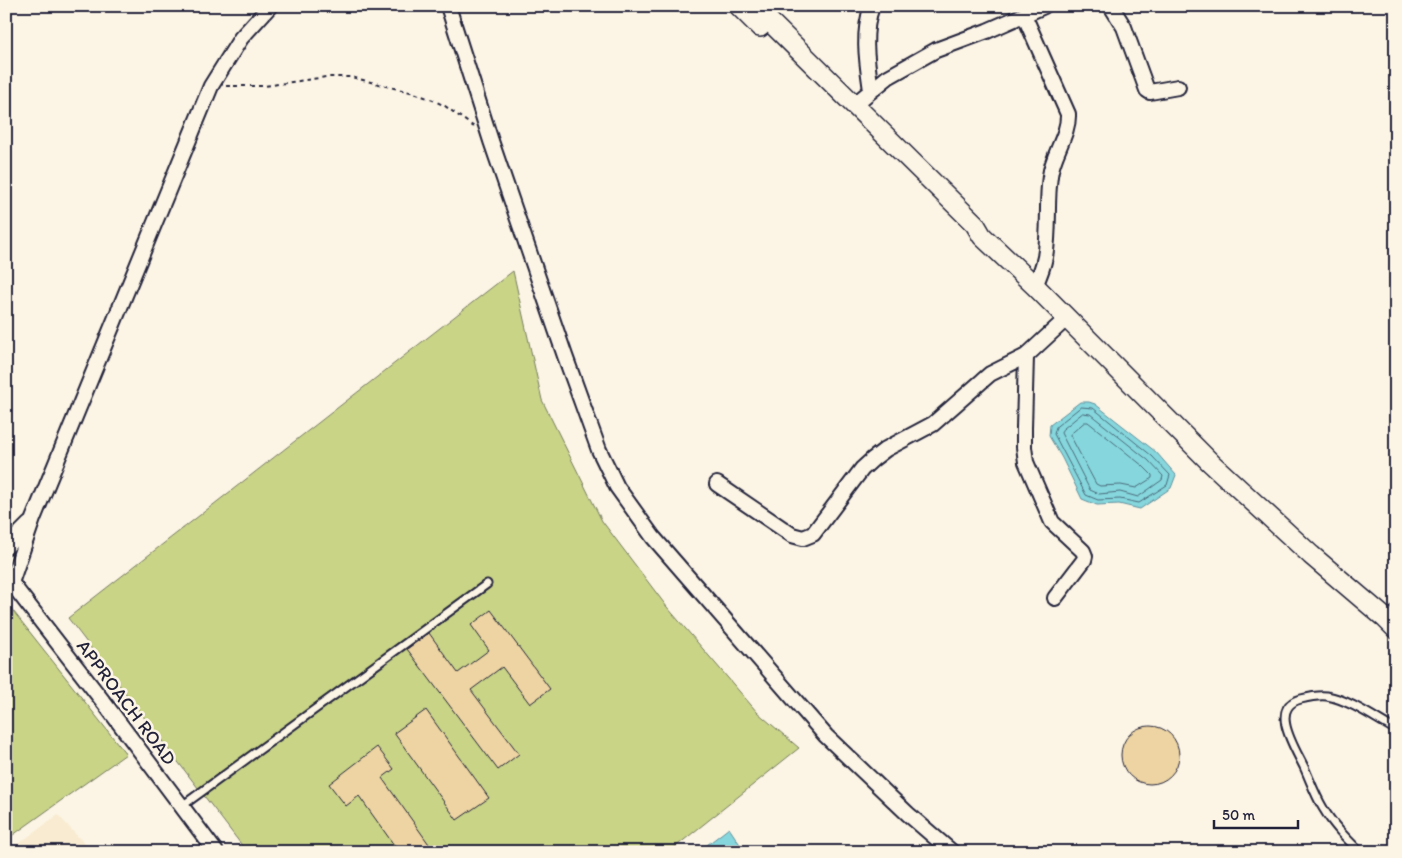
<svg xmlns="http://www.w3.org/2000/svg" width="1402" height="858" font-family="Itim,sans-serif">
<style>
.built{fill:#f8ebd1}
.green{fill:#c9d487;stroke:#767b61}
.water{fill:#86d7dd;stroke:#5e8f9c}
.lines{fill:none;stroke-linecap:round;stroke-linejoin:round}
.shore{stroke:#4a6a7c;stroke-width:1}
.building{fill:#edd4a2;stroke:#22223b}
.lane-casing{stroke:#22223b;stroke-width:11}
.street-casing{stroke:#22223b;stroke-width:18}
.secondary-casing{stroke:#22223b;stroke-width:22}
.path{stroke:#22223b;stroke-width:2;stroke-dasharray:4 4;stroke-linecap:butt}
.lane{stroke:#fcf5e5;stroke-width:7}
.street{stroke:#fcf5e5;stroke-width:14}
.secondary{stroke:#fcf5e5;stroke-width:19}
.labels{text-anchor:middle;stroke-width:5;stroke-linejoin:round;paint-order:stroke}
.street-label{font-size:19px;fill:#22223b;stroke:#fcf5e5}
</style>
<rect width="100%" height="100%" fill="#fcf5e5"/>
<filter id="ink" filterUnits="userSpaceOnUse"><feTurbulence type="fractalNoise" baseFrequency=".02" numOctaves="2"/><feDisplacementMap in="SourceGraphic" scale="10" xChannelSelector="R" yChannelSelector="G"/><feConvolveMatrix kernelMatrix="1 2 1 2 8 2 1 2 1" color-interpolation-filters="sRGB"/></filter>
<g filter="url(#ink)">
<path class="built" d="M58,815L92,852H7Z"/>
<g class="green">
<path d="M513,271L542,400L602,521L667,607L757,712L799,748L669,852H247L68,618Z"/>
<path d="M6,602L126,754L6,840Z"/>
</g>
<g class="water">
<path d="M1080,402H1089L1095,404L1156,452L1176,475L1171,488L1140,509L1119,504L1097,505L1082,499L1062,458L1049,436L1050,425Z"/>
<path d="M729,828L745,852H698Z"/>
</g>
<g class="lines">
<g class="shore">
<path d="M1081,407L1093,408L1152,456L1170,475L1167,485L1139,503L1120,499L1098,500L1086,495L1054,434L1056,427Z"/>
<path d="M1083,413L1090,414L1148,460L1163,476L1162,480L1138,497L1120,492L1099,494L1090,490L1061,433L1062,430Z"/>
<path d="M1085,422H1088L1143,466L1152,475V478L1136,488L1121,485L1100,486L1096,484L1070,435Z"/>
</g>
</g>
<g class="building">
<path d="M491,610L550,689L530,704L502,667L471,690L519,754L498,770L407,649L429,633L458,673L489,650L471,625Z"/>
<path d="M426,710L489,798L457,820L394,733Z"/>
<circle cx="1150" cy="755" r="29"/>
<path d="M377,747L394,769L382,778L431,847L424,852H399L359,796L346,806L329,784Z"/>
</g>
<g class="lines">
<g class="lane-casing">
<g id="lane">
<path d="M1386,618L1396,609"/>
<path d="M182,806L487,584"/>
<path d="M1360,852C1346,838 1333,825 1323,808C1315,795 1310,780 1304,767C1295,748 1268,707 1301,699C1309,697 1319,695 1327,696C1350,700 1376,719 1396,730"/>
</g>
</g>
<g class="street-casing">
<g id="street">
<path d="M448,6L491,141L565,356L599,450L617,487L653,537L826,736L908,814L952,852"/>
<path d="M1111,6L1124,27L1147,90L1150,92L1178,87"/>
<path d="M1024,15L1068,114C1069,135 1052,155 1050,176C1046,203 1050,230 1045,257C1043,267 1039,277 1035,286"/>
<path d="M871,90C867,62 862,33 872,6"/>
<path d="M855,104L888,77L936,50L987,31L1044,6"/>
<path d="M1026,356L1024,428V447L1026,462L1052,522L1083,551L1085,556L1084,560L1055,598"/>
<path d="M717,484L792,535L803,538L813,534L862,469L873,459L886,449L933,424L990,374L1026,356L1066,319"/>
<path d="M6,547L29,524"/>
<path d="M6,576L105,704L216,852"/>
<path d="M11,583L33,519L211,86L241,38L270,6"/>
</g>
</g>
<g class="secondary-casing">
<g id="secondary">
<path d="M739,6L760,27"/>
<path d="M754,6L975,224L982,236L1035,286L1211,463L1311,555L1385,618L1396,629"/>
</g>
</g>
<path class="path" d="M226,86H265L326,77H351L414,93L433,100L445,106L474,127"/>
<use href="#lane" class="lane"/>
<use href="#street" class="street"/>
<use href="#secondary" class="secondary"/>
</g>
</g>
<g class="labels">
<g class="street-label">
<text transform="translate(127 702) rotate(53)" y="7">APPROACH ROAD</text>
</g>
</g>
<rect width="1402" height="858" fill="none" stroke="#fcf5e5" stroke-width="25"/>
<rect x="12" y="12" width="1377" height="833" fill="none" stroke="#22223b" stroke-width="2" filter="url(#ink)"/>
<path d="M1214 820v8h84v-8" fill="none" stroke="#22223b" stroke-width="2.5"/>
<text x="1222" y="820" font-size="15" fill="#22223b" stroke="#fcf5e5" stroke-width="4" paint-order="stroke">50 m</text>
</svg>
